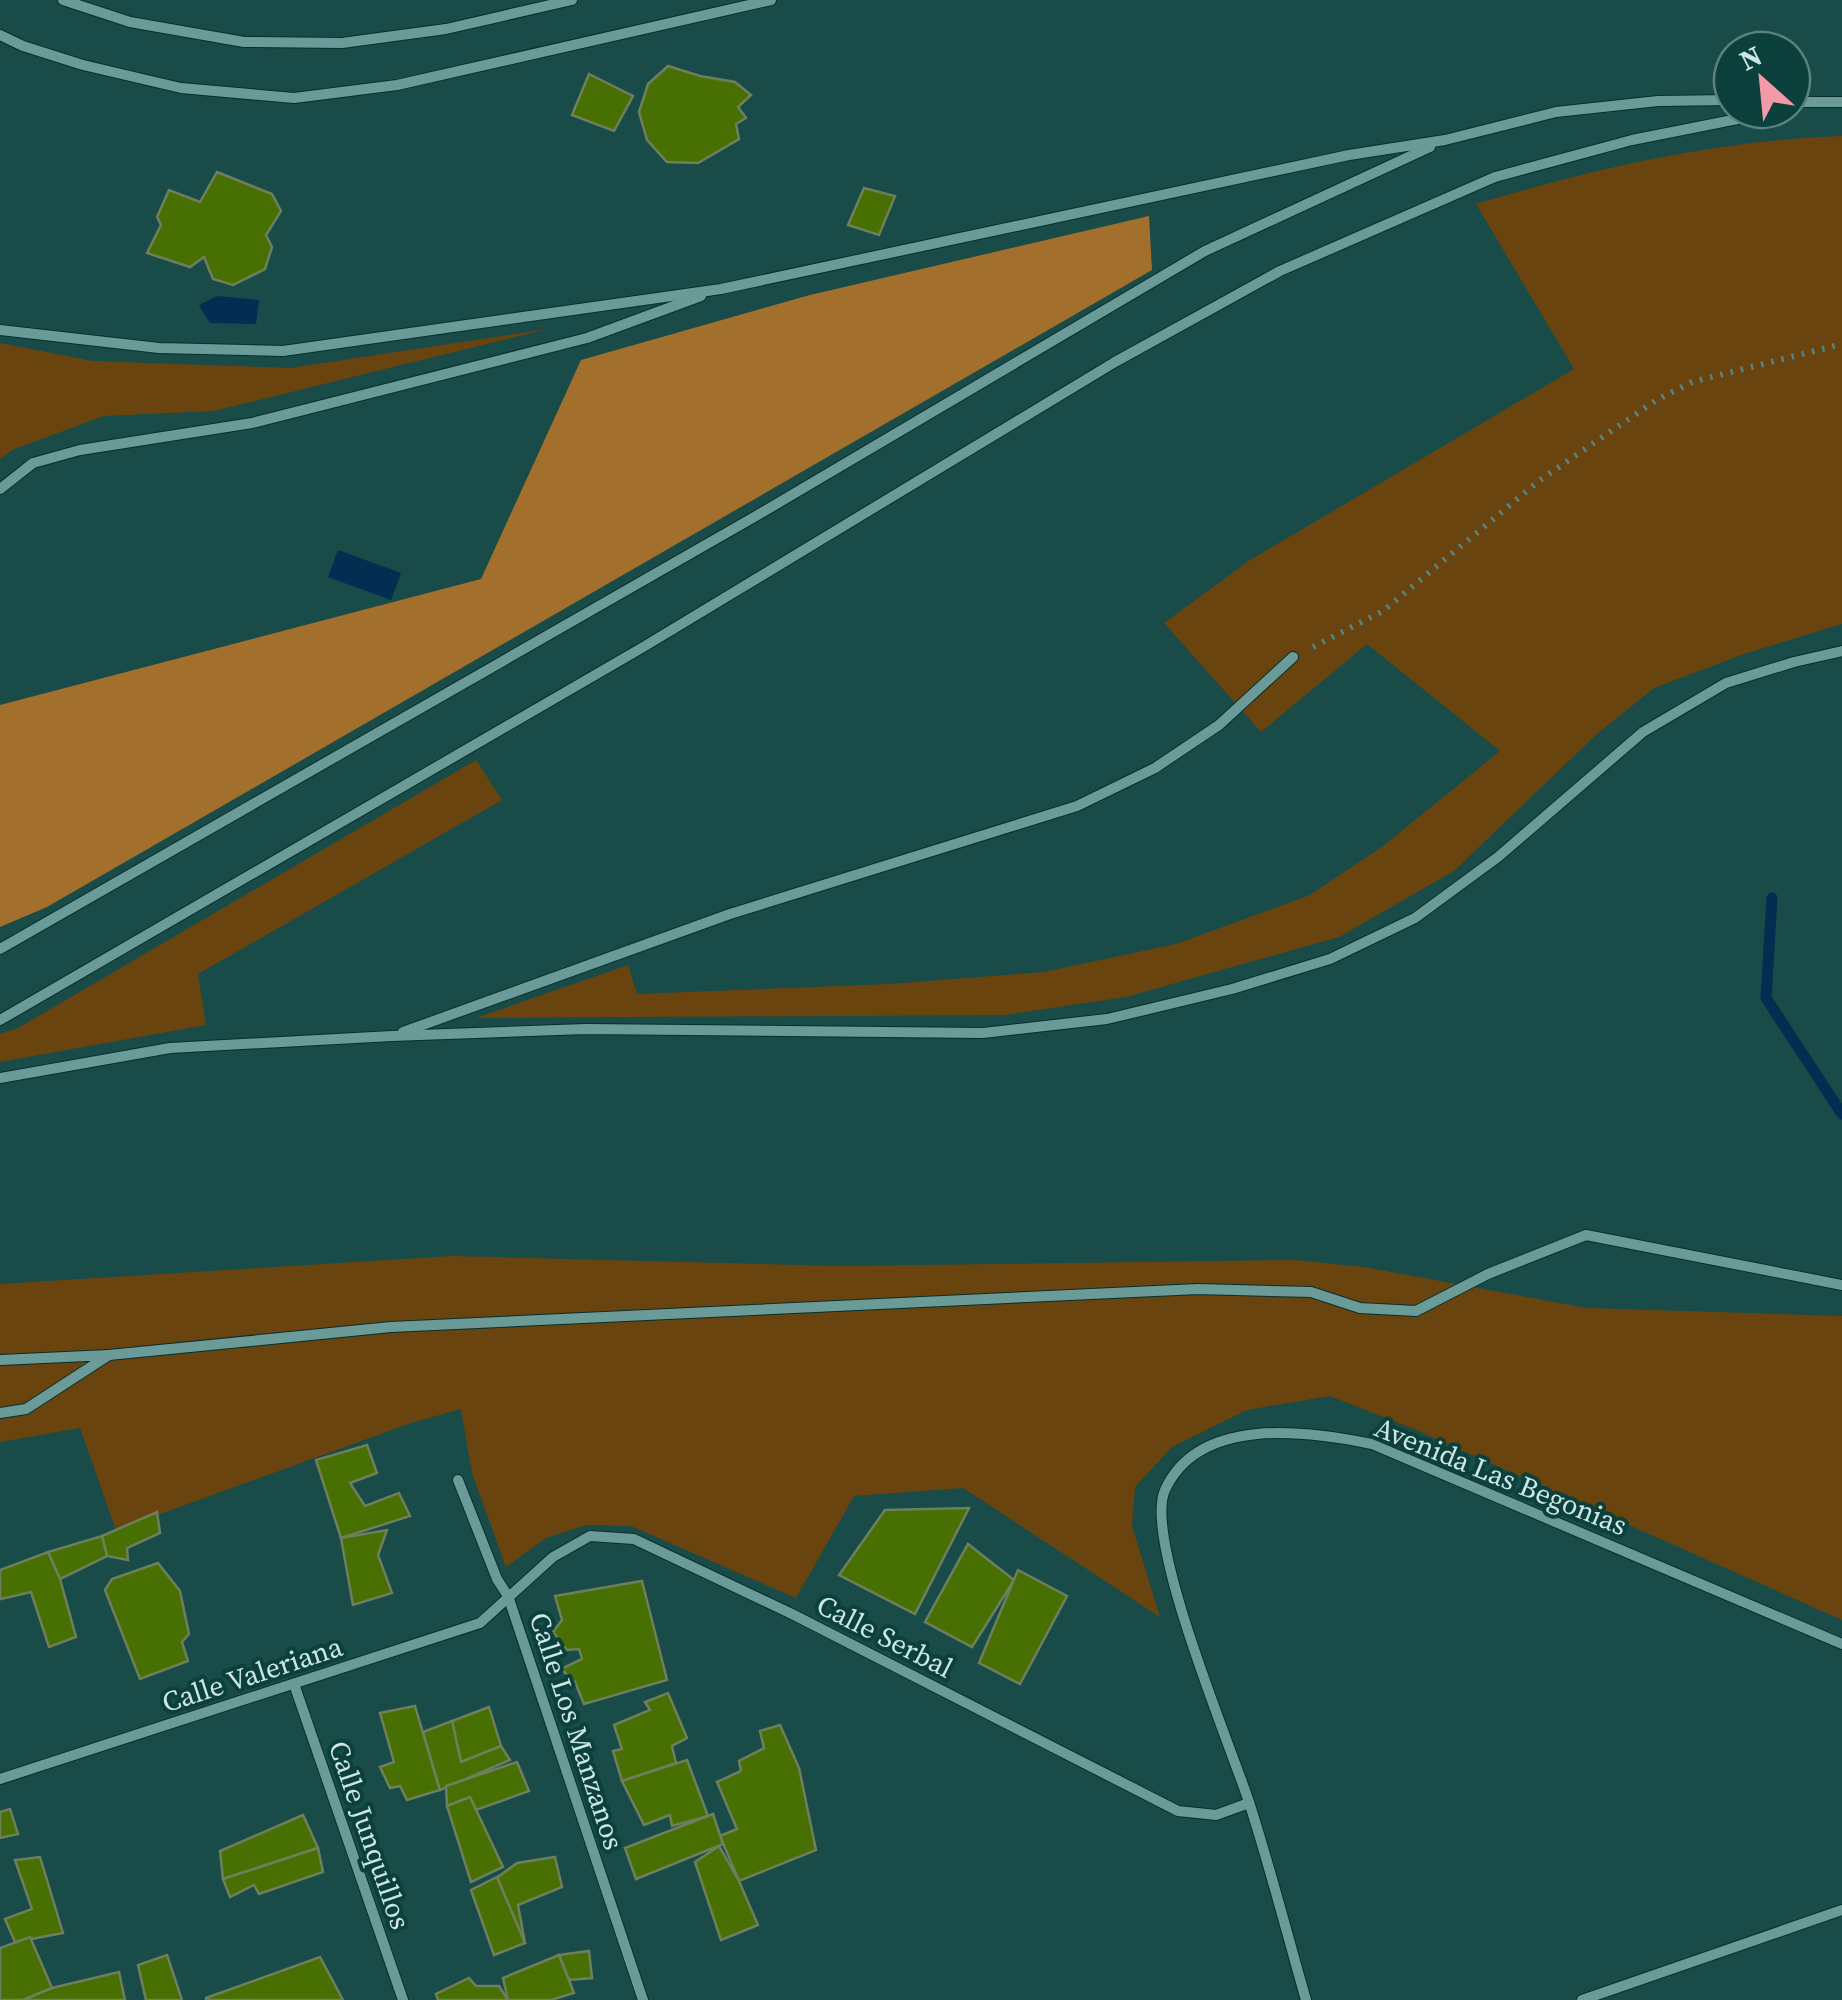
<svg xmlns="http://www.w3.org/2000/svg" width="1842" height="2000" font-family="'Source Serif 4',serif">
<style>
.green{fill:#6a440e}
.forest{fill:#a36f2c}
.water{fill:#032d51}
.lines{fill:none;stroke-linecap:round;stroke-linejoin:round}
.stream{stroke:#032d51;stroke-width:11}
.building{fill:#486f02;stroke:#6e7f5e;stroke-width:2.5}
.minor-casing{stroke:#082f2d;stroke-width:12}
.path{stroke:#598280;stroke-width:6;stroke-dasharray:2.5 8;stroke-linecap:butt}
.minor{stroke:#6a9b98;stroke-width:10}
.labels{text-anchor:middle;stroke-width:8;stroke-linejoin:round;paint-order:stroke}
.street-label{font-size:28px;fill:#cde6e4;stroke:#0b403d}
</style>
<rect width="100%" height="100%" fill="#194b48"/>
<g class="green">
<path d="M1842,136V624L1744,654L1654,688L1596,735L1454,871L1339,937L1126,997L1005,1015L476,1018L628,965L637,994L890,984L1044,972L1176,944L1310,895L1382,847L1500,751L1367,644L1261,732L1164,623L1250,560L1574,369L1476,204C1596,168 1716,140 1842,136Z"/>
<path d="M548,329L214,411L104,416L12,450L0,459V343L93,361L290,368Z"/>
<path d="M476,760L502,800L198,974L206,1025L0,1062V1034L18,1028Z"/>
<path d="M452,1256L838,1266L1294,1260L1364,1267L1587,1308L1842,1316V1620L1416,1430L1330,1396L1247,1410L1172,1447L1135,1487L1132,1526L1160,1617L963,1488L854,1496L796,1598L631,1526L586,1525L546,1538L506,1567L472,1473L461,1409L411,1423L116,1530L80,1428L0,1442V1284Z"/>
</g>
<path class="forest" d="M1149,216L1152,270L47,907L0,927V705L481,579L581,360L810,295Z"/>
<g class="water">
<path d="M217,296L259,300L256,324L210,323L199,305Z"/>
<path d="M338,550L401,573L391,600L328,577Z"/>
</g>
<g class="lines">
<path class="stream" d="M1772,898L1766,998L1842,1114"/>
</g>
<g class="building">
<path d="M668,66L700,76L735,82L751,95L738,107L746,118L736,124L739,139L698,163L667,162L647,140L639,112L648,84Z"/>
<path d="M589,74L633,96L614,131L572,115Z"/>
<path d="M217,172L272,194L281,211L266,235L272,247L265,269L233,285L213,279L204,257L190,267L147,253L161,225L157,217L169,190L200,202Z"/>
<path d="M864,188L895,196L879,235L848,225Z"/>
<path d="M367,1445L377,1473L350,1483L365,1506L399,1493L410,1516L341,1538L316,1460Z"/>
<path d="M969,1508L915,1614L839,1575L885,1510Z"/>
<path d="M157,1512L160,1533L127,1548L128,1560L107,1556L102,1536Z"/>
<path d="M387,1530L378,1555L392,1593L353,1605L341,1538Z"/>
<path d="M102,1536L107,1556L60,1579L48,1552Z"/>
<path d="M968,1544L1014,1580L972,1647L925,1622Z"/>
<path d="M48,1552L60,1579L76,1637L49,1647L31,1592L1,1599L0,1595V1570Z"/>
<path d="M158,1563L180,1591L189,1634L182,1642L188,1661L140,1679L105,1590L112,1579Z"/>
<path d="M1018,1570L1067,1596L1020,1684L979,1663Z"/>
<path d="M642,1581L667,1680L584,1704L575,1682L561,1669L582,1659L579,1649L567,1650L553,1632L562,1620L555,1596Z"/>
<path d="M668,1693L687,1738L672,1746L676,1763L622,1781L613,1751L622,1749L614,1725L650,1710L645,1702Z"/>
<path d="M415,1706L440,1790L407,1800L400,1786L390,1788L380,1767L394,1762L380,1713Z"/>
<path d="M489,1707L501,1746L461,1762L452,1721Z"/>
<path d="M452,1721L461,1762L501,1746L510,1760L440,1790L423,1732Z"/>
<path d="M780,1725L799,1768L816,1850L739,1881L720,1836L737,1829L717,1782L741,1771L739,1761L764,1748L760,1731Z"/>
<path d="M687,1760L708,1816L672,1826L670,1815L644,1825L622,1781Z"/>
<path d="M517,1762L529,1791L476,1810L470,1797L447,1806L446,1786Z"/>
<path d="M470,1797L503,1867L471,1882L447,1806Z"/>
<path d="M10,1809L18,1834L0,1838V1812Z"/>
<path d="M713,1814L723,1844L636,1879L625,1848Z"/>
<path d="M303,1815L318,1848L223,1879L220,1851Z"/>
<path d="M719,1846L739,1881L758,1925L721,1940L695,1862Z"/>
<path d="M318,1848L323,1872L259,1894L254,1885L230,1897L223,1879Z"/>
<path d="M40,1857L63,1933L15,1942L5,1919L32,1909L15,1860Z"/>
<path d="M555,1857L562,1887L518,1905L525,1943L494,1950L484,1919L498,1913L491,1882L517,1863Z"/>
<path d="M497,1877L525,1943L494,1955L471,1890Z"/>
<path d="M30,1937L52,1988L23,2000H0V1948Z"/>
<path d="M589,1951L592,1978L569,1980L559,1955Z"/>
<path d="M167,1955L182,2000H146L138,1965Z"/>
<path d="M559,1955L574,1993L551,2000H508L503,1978Z"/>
<path d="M320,1957L343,2000H206V1998Z"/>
<path d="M119,1972L125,2000H23L52,1988Z"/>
<path d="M469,1978L476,1986H499L508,2000H438L436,1994Z"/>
</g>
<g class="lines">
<g class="minor-casing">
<g id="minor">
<path d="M63,0L130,22L244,42L342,43L446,29L572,0"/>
<path d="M0,35L23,46L83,65L181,88L294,98L397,85L771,0"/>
<path d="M1792,102H1842"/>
<path d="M0,330L159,348L283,351L721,289L1349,155L1445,140L1556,112L1658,101L1732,100"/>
<path d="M0,489L33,463L80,450L252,423L587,338L701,296"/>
<path d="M0,949L756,516L1205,251L1430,147"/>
<path d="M0,1020L645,646L1115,362L1280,271L1495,177L1632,140L1783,110"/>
<path d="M403,1032L730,914L1077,806L1155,768L1219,725L1293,657"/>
<path d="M0,1078L170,1048L392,1036L586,1029L983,1033L1107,1019L1232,989L1330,959L1415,918L1498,857L1643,732L1726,683L1794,662L1842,651"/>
<path d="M109,1355L391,1327L1198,1289L1311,1292L1360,1308L1416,1311L1488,1274L1586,1235L1842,1285"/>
<path d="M0,1360L109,1355L26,1409L0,1413"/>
<path d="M458,1480L497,1579L508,1596L643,2000"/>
<path d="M294,1684L403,2000"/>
<path d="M0,1779L480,1623L553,1557L590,1536L634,1539L792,1614L1178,1811L1216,1815L1249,1803"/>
<path d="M1306,2000C1287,1934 1270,1867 1249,1802C1230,1744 1143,1538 1165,1490C1199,1415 1308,1431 1372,1444L1842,1644"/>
<path d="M1582,2000L1842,1910"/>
</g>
</g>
<path class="path" d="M1313,647L1383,611L1540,480L1655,401L1692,382L1842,344"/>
<use href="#minor" class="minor"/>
</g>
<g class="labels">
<g class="street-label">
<text transform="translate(1501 1476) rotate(22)" y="10">Avenida Las Begonias</text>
<text transform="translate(885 1636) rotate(27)" y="10">Calle Serbal</text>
<text transform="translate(252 1674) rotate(-18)" y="10">Calle Valeriana</text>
<text transform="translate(577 1731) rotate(72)" y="10">Calle Los Manzanos</text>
<text transform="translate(370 1835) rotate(71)" y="10">Calle Junquillos</text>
</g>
</g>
<g transform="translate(1762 80) rotate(333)"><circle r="48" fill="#0b403d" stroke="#598280" stroke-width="2.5"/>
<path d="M0-8L18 38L0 25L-18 38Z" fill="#f39aa8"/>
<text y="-15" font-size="28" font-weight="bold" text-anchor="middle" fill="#cde6e4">N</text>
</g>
</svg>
